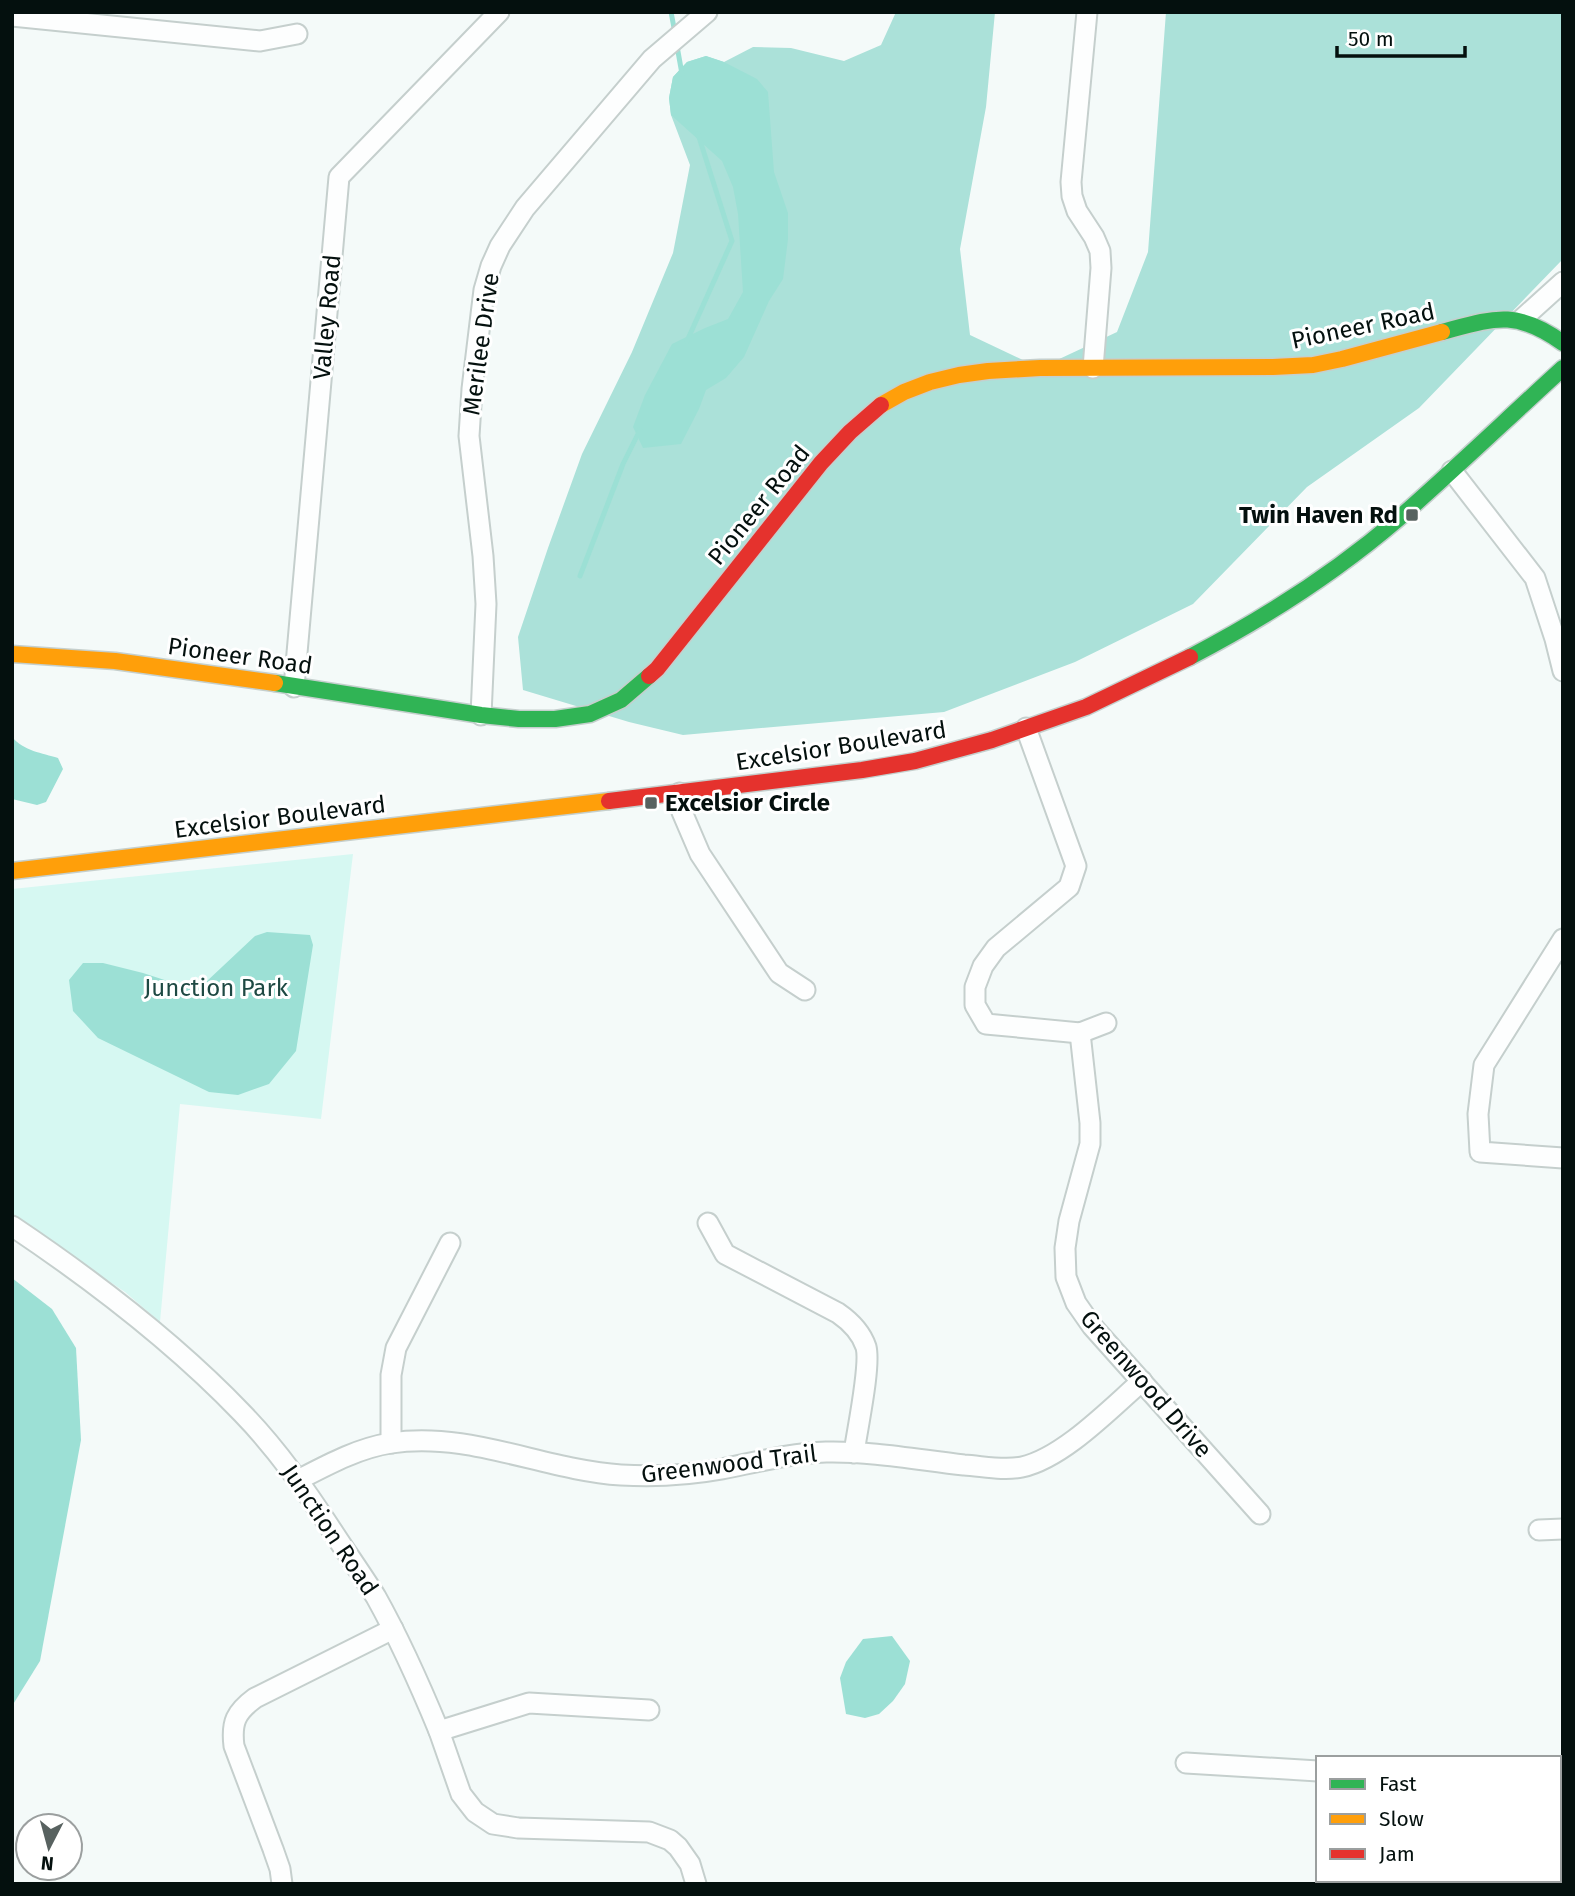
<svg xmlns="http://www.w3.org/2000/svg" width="1575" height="1896" font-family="'Fira Sans',sans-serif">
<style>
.green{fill:#d6f8f2}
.forest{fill:#abe1d9}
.water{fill:#9ce0d5}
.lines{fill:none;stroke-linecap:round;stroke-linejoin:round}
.stream{stroke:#9ce0d5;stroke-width:5}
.street-casing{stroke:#c5cfcd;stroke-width:23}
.fast-casing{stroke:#c5cfcd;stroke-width:19}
.slow-casing{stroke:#c5cfcd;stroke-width:19}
.jam-casing{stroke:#c5cfcd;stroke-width:19}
.street{stroke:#fdfefe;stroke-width:19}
.fast{stroke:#30b455;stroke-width:16}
.slow{stroke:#ff9f0a;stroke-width:16}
.jam{stroke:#e5322d;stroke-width:16}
.poi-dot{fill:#586260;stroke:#fff;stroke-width:2.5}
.labels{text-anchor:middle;stroke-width:6;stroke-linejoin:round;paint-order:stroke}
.street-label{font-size:24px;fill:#04100e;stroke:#fff}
.poi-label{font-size:24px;font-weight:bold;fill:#04100e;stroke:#fff;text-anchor:end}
.park-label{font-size:24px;fill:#1e4943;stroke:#fff}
</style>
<rect width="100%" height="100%" fill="#f4faf9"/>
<path class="green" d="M353,854L321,1119L180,1104L160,1322L125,1292L12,1216V889Z"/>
<path class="forest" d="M896,12H995L986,107L960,249L970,335L1040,368L1117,332L1148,252L1166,12H1563V259L1419,408L1307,487L1193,604L1075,662L944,712L683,735L629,722L523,690L518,637L548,548L582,454L632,352L673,253L690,165L671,115L669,98L673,77L687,62L706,56L724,62L753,47L791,48L844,61L881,45Z"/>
<g class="water">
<path d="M706,56L724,62L757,79L768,92L774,172L788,213V239L783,279L769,301L744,357L726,378L706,390L699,409L681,444L643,448L633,427L645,395L672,344L705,328L728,319L743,292L738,214L733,187L722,161L671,115L669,98L673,77L687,62Z"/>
<path d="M12,737C24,751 42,753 58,758L63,769L46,802L37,805L12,799Z"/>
<path d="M267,932L310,935L313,945L296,1051L269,1084L238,1095L209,1092L98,1038L73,1011L69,980L83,963H103L143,973L183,986L206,982L255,936Z"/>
<path d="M12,1278L52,1309L76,1348L81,1440L40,1661L12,1706Z"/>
<path d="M892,1636L910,1661L905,1684L893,1701L879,1714L865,1718L846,1714L840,1678L846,1662L863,1639Z"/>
</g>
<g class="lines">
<g class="stream">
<path d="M671,12L675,33"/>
<path d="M677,46L682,74"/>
<path d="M687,341L732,241L698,134"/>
<path d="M580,576L623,464L640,430"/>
</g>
<g class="street-casing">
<g id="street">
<path d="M1087,12L1071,182L1072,196L1077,211L1094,237L1100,251L1101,268L1093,368"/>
<path d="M12,16L260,41L297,34"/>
<path d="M1522,319L1563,282"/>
<path d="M1452,471L1535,578L1555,639L1563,671"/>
<path d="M294,687L339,177L499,12"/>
<path d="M481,715L486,604L483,556L469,436L472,389L484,290L491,266L500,246L525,208L652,59L707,12"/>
<path d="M1026,728L1076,866L1069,887L996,948L983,966L975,987V1005L986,1024L1080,1033L1106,1023"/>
<path d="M680,793L682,812L700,854L779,973L805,990"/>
<path d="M1563,939L1484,1065L1478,1114L1480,1152L1563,1158"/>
<path d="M1080,1033L1090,1123V1144L1069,1221L1065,1248L1066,1277L1076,1303L1092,1326L1260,1514"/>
<path d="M708,1223L725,1254L838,1313C851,1322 861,1332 866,1347C871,1366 857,1430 854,1453"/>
<path d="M12,1226C94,1281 174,1342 242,1413C278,1450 307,1492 335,1535C348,1555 363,1576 376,1597C400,1640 420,1685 439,1731L529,1703L649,1710"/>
<path d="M391,1443V1375L396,1348L450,1243"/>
<path d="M298,1480C327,1465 358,1448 391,1443C469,1431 544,1470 621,1475C655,1477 689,1475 722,1469C757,1462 791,1453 826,1452C872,1451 919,1460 964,1465C982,1466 1003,1471 1022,1467C1063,1458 1110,1409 1142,1381"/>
<path d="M1539,1530L1563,1529"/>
<path d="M439,1731L461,1794L475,1812L493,1824L518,1828L649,1832L670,1840L678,1847L690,1864L696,1884"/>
<path d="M1186,1763L1318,1771"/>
<path d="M1559,1783L1563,1782"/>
<path d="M282,1884L280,1869L273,1849L234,1746C231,1722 236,1712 255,1698L393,1629"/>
</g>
</g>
<g class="fast-casing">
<g id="fast">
<path d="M1442,332C1494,318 1516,309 1563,343"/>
<path d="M1190,657C1263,619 1335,573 1398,519C1454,470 1508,418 1563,368"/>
<path d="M275,683L481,715L519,719H555L590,714L621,700L649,676"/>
</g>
</g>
<g class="slow-casing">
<g id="slow">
<path d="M881,405L904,392L930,382L959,375L988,371L1040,368L1273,367L1313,365L1342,359L1442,332"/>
<path d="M12,654L115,661L275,683"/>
<path d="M12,871L609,801"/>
</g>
</g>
<g class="jam-casing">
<g id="jam">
<path d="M649,676L657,669L821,463L850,432L881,405"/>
<path d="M609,801L862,770L915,761L992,740L1086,707L1190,657"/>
</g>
</g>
<use href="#street" class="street"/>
<use href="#fast" class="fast"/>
<use href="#slow" class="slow"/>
<use href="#jam" class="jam"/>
</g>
<g class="poi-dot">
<rect x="1405" y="508" width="14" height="14" rx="3.5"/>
<rect x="644" y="796" width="14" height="14" rx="3.5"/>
</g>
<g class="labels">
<g class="street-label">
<text transform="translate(327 317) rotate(-85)" y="8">Valley Road</text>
<text transform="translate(1363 326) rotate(-12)" y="8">Pioneer Road</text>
<text transform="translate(481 344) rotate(-82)" y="8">Merilee Drive</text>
<text transform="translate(759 505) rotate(-51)" y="8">Pioneer Road</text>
<text transform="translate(240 656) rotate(8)" y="8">Pioneer Road</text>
<text transform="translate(841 746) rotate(-9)" y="8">Excelsior Boulevard</text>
<text transform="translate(280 817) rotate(-7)" y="8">Excelsior Boulevard</text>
<text transform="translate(1146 1384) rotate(49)" y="8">Greenwood Drive</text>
<text transform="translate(729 1464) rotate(-7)" y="8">Greenwood Trail</text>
<text transform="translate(330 1530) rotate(56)" y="8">Junction Road</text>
</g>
<g class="poi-label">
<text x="1398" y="523">Twin Haven Rd</text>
<text x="665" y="811" text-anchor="start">Excelsior Circle</text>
</g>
<g class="park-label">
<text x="216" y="996">Junction Park</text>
</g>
</g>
<rect width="1575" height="1896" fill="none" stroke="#04100e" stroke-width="28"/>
<rect x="1316" y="1756" width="245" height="126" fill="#ffffff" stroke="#9b9f9f" stroke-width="2"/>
<rect x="1330" y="1779" width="35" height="10" fill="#30b455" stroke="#9b9f9f" stroke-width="2"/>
<text x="1379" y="1791" font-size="21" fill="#04100e">Fast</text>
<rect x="1330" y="1814" width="35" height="10" fill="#ff9f0a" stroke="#9b9f9f" stroke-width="2"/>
<text x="1379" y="1826" font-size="21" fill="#04100e">Slow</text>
<rect x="1330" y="1849" width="35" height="10" fill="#e5322d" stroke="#9b9f9f" stroke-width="2"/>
<text x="1379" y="1861" font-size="21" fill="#04100e">Jam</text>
<g transform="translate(49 1847) rotate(186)"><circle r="33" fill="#ffffff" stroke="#9b9f9f" stroke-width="2"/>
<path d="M0-5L12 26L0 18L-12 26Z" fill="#586260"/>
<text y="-10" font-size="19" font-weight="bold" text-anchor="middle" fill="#04100e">N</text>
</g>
<path d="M1337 46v10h128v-10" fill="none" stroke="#04100e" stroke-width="3.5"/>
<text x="1348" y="46" font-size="21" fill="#04100e" stroke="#ffffff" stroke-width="5" paint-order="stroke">50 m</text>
</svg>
